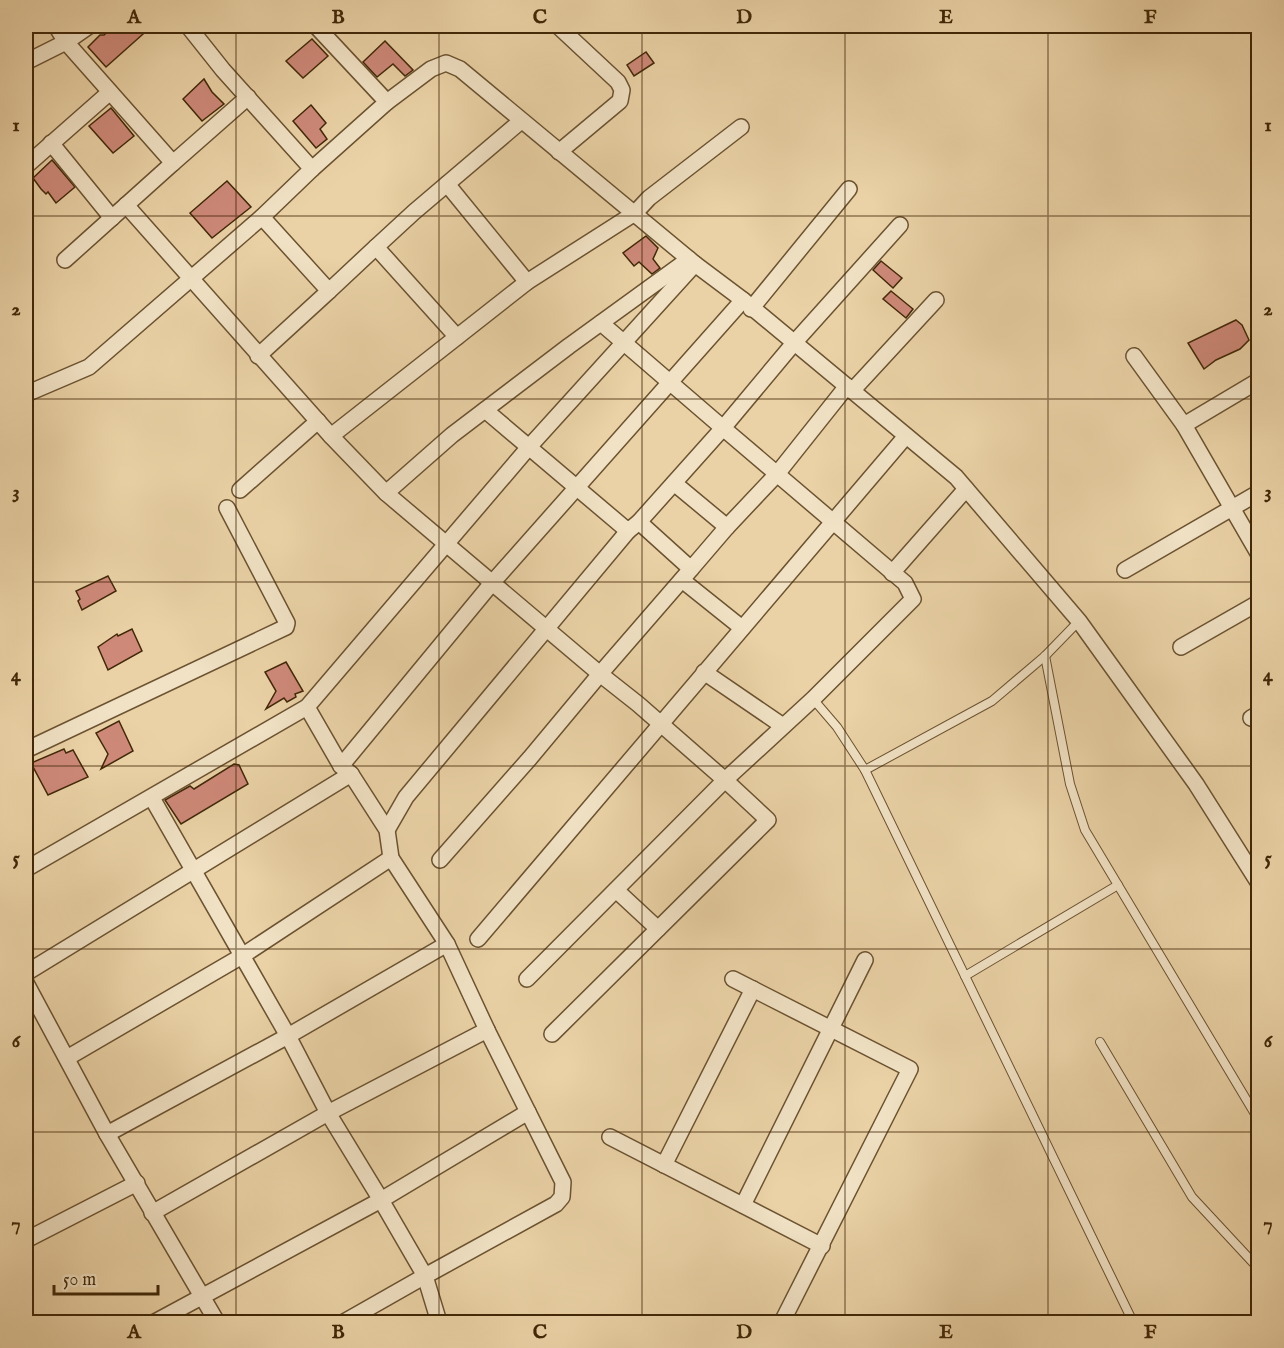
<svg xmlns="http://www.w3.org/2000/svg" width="1284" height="1348" font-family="'IM FELL English',serif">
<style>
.building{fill:#ce8979;stroke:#412808;stroke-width:1.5}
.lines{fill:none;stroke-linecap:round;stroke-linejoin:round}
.service-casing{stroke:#6b5230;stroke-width:10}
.minor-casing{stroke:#6b5230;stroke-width:18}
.service{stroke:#f1e2c5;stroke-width:8}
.minor{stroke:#f1e2c5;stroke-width:15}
.grid{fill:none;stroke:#412808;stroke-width:1.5;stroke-opacity:0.55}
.neatline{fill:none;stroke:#412808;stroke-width:2}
.grid-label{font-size:20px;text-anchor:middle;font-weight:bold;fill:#412808}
</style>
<rect width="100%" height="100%" fill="#ead2a6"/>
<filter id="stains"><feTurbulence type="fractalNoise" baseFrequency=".00333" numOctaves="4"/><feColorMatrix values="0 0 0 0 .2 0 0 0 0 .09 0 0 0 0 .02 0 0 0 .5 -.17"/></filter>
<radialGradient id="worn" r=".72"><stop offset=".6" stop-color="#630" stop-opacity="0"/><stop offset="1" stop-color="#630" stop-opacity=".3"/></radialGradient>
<g class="building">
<path d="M114,26H152L106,67L88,47L100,35H104Z"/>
<path d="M312,39L328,56L303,78L286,61Z"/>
<path d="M385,41L413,70L405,76L393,64L377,77L363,62Z"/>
<path d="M646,52L654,63L634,76L627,65Z"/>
<path d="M204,79L212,92L224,104L202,121L183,99Z"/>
<path d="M311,105L326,123L320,129L327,139L316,148L293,121Z"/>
<path d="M111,108L134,136L113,153L89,126Z"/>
<path d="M52,160L75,187L56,203L48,192L46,194L41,189L33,178Z"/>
<path d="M227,181L251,207L212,238L190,213Z"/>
<path d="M646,236L658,248L653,259L660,268L652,274L639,262L634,266L623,253Z"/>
<path d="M881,261L902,278L893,288L873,270Z"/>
<path d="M891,291L913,309L906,318L883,299Z"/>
<path d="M1236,320L1242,325L1249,340L1240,349L1216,360L1204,369L1188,343Z"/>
<path d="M108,576L116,591L82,610L78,601L80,599L76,591Z"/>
<path d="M132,629L142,651L108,670L98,647L117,634L118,636Z"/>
<path d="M286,662L303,691L295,694L296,697L287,702L284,698L266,709L276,691L265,672Z"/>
<path d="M119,721L133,751L101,769L108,754L96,733Z"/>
<path d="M64,749L66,753L73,750L88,777L48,795L31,763Z"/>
<path d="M234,764L239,765L248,784L181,824L165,800L190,786L194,789Z"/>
</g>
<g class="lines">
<g class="service-casing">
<g id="service">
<path d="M1045,656L1070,784L1085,830L1258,1119"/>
<path d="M813,699L837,727L865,770L1133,1322"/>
<path d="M865,770L992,701L1045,656L1079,621"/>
<path d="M965,976L1118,885"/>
<path d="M1100,1042L1192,1197L1258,1268"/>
</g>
</g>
<g class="minor-casing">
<g id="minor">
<path d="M56,26L66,42L173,163L248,97"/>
<path d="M558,26L618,82L622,90L620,101L559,152"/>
<path d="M26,62L66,42L89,26"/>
<path d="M387,102L431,69L446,63L460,69L695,264L743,300L956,477L1079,621L1196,784L1258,882"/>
<path d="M51,143L112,218"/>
<path d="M26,166L110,92"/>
<path d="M312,169L387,102L316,26"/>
<path d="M447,184L527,282"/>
<path d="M126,205L331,436L527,282L635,213L649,198L741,127"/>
<path d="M65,260L173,163"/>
<path d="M329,291L376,247"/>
<path d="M751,309L849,189"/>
<path d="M457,337L376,247L414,212L521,121"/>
<path d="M258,356L329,291L262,217"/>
<path d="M1134,356L1184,425"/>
<path d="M1258,381L1184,425L1258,553"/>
<path d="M847,386L777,474L723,428L794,343L900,225"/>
<path d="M852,391L936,300"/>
<path d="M26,394L89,367L262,217L312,169L223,70L188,26"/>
<path d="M485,410L628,531L639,522L723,428L601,323"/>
<path d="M331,436L386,493L452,435L569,346L689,259"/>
<path d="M240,490L318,421"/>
<path d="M386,493L600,674L691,569"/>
<path d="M639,522L691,569L727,527"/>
<path d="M1125,570L1258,493"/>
<path d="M892,573L966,489"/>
<path d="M682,580L742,628"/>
<path d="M1181,647L1258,603"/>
<path d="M704,672L783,726"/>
<path d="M307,707L341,766L351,774L387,830L391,858L447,944L487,1030L563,1182L562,1197L556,1204L425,1276L439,1322"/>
<path d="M1251,718L1258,714"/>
<path d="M26,750L286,627L287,623L227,508"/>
<path d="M341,766L492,583L743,300"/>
<path d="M152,798L288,1036L328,1113L381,1200L425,1276L344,1322"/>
<path d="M387,830L406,797L628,531"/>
<path d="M440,860L530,758L600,674L638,704L725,780L813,699L913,599L905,583L777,474L727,527L674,483"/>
<path d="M26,869L307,707L529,447L695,264"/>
<path d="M616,890L658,929"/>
<path d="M478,939L906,436"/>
<path d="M26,973L351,774"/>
<path d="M527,979L725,780L768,820L552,1034"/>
<path d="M733,979L910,1069L782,1322"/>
<path d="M26,983L107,1134L217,1322"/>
<path d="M67,1058L242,956L391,858"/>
<path d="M107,1134L288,1036L447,944"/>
<path d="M610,1137L822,1246"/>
<path d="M664,1165L753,989"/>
<path d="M743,1205L865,960"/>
<path d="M152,1213L328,1113L487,1030"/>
<path d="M26,1240L137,1183"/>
<path d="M155,1322L381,1200L528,1112"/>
</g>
</g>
<use href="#service" class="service"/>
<use href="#minor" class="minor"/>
</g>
<path class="grid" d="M236,26V1322M439,26V1322M642,26V1322M845,26V1322M1048,26V1322M26,216H1258M26,399H1258M26,582H1258M26,766H1258M26,949H1258M26,1132H1258"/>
<rect width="1284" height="1348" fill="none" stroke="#ead2a6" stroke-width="66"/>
<path d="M54 1285v9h104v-9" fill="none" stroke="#412808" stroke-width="3"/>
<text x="63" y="1285" font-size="18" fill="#412808" stroke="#f1e2c5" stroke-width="4.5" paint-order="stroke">50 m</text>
<rect x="33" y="33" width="1218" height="1282" class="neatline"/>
<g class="grid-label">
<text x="134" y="23">A</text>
<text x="338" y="23">B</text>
<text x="540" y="23">C</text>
<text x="744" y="23">D</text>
<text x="946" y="23">E</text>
<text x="1150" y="23">F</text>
<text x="16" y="131">1</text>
<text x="1268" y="131">1</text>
<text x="16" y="315">2</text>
<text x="1268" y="315">2</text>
<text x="16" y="498">3</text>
<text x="1268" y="498">3</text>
<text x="16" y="681">4</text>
<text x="1268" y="681">4</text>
<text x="16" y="864">5</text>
<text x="1268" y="864">5</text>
<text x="16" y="1047">6</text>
<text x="1268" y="1047">6</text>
<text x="16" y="1230">7</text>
<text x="1268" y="1230">7</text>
<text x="134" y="1338">A</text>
<text x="338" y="1338">B</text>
<text x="540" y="1338">C</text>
<text x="744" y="1338">D</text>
<text x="946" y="1338">E</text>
<text x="1150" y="1338">F</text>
</g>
<rect width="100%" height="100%" filter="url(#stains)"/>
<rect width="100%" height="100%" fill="url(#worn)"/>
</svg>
